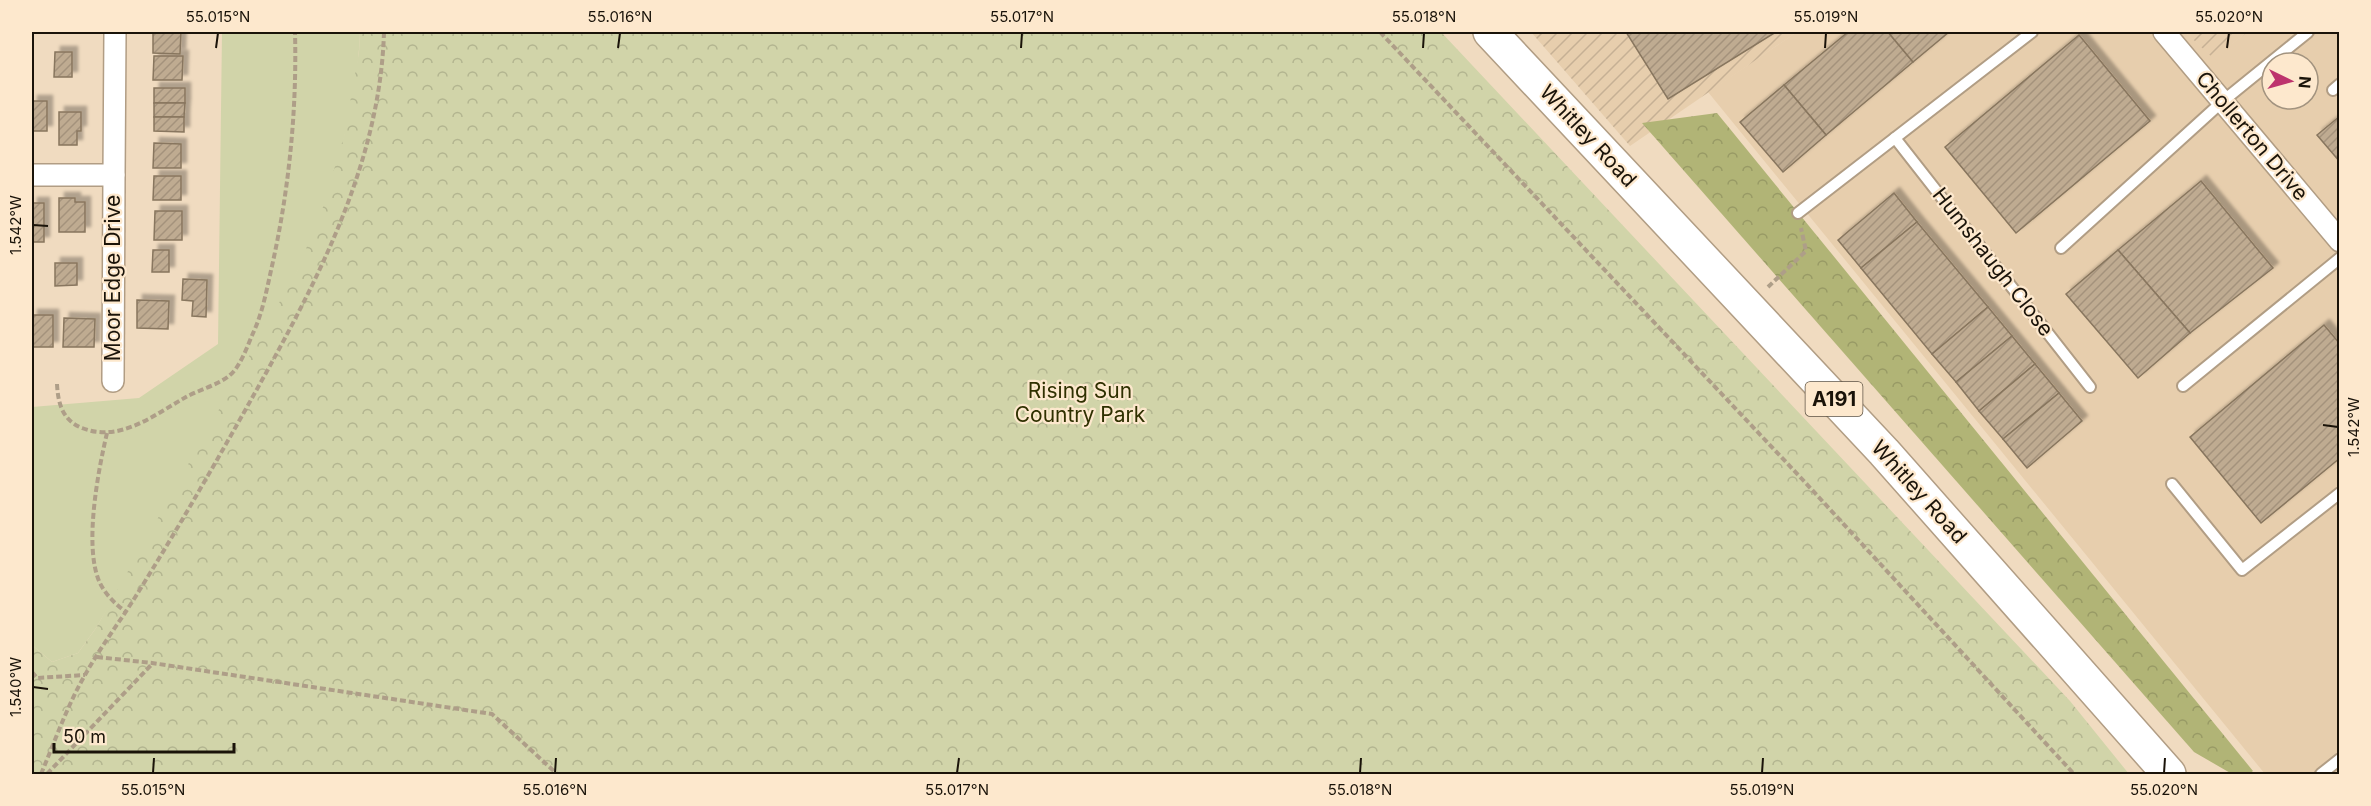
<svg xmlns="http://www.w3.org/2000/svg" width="2371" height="806" font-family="Inter,sans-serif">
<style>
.built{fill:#e7cead;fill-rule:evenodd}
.industrial{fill:url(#industrial-furrows)}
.grass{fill:#d1d4a9}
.forest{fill:url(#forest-crowns)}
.park{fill:url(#park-crowns)}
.building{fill:url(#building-hatch);stroke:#88765e;stroke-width:1.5;filter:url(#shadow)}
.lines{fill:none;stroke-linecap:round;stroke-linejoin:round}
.lane-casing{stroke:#b19d84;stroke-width:14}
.street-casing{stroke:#b19d84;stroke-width:24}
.primary-casing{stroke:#b19d84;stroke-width:36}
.path{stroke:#ae9e88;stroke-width:4;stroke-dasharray:6 3;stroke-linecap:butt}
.lane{stroke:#fff;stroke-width:10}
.street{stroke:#fff;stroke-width:21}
.primary{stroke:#fff;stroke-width:33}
.ticks{fill:none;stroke:#1a1309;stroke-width:2}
.labels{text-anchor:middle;stroke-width:4.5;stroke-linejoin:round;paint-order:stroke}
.shield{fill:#fde8cd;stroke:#5e5344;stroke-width:1.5}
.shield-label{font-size:20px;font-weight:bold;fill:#1a1309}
.street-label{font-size:21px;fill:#1a1309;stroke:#fde8cd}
.park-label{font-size:21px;fill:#2f3000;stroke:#fde8cd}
.neatline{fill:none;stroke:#1a1309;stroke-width:2}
.ticks-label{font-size:15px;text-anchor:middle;fill:#1a1309}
</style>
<defs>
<pattern id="industrial-furrows" width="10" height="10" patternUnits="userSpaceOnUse" patternTransform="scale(1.5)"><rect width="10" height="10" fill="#e7cead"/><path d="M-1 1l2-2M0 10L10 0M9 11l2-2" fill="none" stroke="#c6b094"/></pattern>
<pattern id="forest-crowns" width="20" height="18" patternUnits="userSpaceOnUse" patternTransform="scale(1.5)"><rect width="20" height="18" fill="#b1b476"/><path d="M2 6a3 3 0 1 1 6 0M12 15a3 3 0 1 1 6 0" fill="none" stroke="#989a65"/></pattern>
<pattern id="park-crowns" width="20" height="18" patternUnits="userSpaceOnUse" patternTransform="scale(1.5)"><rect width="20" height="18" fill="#d1d4a9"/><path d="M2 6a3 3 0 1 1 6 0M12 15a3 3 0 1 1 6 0" fill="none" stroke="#b3b590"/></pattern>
<pattern id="building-hatch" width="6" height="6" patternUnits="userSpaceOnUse" patternTransform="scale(1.5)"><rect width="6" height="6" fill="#bfab91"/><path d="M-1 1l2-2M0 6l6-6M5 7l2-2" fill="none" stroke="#a4927c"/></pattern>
<filter id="shadow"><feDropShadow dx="5.5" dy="-5.5" stdDeviation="1.5" flood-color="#0004"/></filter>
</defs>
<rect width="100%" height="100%" fill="#f0dbc0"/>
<path class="built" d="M1797,32H2185L2213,57L2248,32H2339V774H2265L1708,92ZM2272,63H2308V99H2272Z"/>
<g class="industrial">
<path d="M1531,32H1797L1630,146Z"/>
<path d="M2185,32H2248L2213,58Z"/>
</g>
<path class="grass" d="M222,32H360C358,105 329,206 297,272C276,315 250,357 226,399C184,476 141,553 96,628L78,653L52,662L32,645V407L139,398L218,344Z"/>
<path class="forest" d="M1717,113L2253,771L2249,774H2232L2194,752L1642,123Z"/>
<path class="park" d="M360,32H1441L2070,701L2129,774H32V645L52,662L78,653L96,628L297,271L323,207L344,136L359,52Z"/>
<g class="building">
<path d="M153,32H181L180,54L153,53Z"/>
<path d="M1626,32H1776L1668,99Z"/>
<path d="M1848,32H1888L1913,62L1826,135L1784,85Z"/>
<path d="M1888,32H1949L1913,62Z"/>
<path d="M2079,35L2150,121L2016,233L1945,147Z"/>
<path d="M55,52H72V77H54Z"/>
<path d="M154,56H183L182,80H153Z"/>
<path d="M1784,85L1826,135L1783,172L1740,122Z"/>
<rect x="154" y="88" width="31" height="15"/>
<rect x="32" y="101" width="15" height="30"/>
<path d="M154,103H185L184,117H154Z"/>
<path d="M59,112H81V131H77V145H59Z"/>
<path d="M2340,116V162L2317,135Z"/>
<path d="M154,117H184V132L154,131Z"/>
<path d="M154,143L181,144V168H153Z"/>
<path d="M154,176H181V200H153Z"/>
<path d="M2201,181L2273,268L2190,333L2118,250Z"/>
<path d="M1894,193L1917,222L1861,268L1838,240Z"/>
<path d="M59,198H75V202H85V232H59Z"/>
<rect x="32" y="203" width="12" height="39"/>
<path d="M155,211H182V240H154Z"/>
<path d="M1917,222L1988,307L1932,354L1861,268Z"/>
<path d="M153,250H169V272H152Z"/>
<path d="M2118,250L2190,333L2138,378L2066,294Z"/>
<path d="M55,263H77V285L55,286Z"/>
<path d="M183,279L207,280L206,317L192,316L193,301L182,300Z"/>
<path d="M137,300L169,301L168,329L137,328Z"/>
<path d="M1988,307L2012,336L1956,382L1932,354Z"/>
<rect x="32" y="315" width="21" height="32"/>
<path d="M64,318L95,319L94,347H63Z"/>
<path d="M2324,325L2340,344V458L2261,523L2190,437Z"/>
<path d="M2012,336L2035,364L1979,411L1956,382Z"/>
<path d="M2035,364L2059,393L2003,439L1979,411Z"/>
<path d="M2059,393L2082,421L2027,468L2003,439Z"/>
</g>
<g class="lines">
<g class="lane-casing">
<g id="lane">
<path d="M2333,90L2340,84"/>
<path d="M1895,138L2090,387"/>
<path d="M1798,213L2032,32"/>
<path d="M2061,248L2223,101L2308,32"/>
<path d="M2183,386L2340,258"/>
<path d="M2172,484L2242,570L2340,493"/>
<path d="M2321,774L2340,759"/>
</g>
</g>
<g class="street-casing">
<g id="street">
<path d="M2164,32L2340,241"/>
<path d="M32,175H114L115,32"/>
<path d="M113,381L114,175"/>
</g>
</g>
<g class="primary-casing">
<path id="primary" d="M1490,32L1884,452L2169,774"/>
</g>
<g class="path">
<path d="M1380,32L1802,479L2074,774"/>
<path d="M1768,287L1806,251L1801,228"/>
<path d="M57,384C58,403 62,420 82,428C120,443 154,415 186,397C199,390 220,384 230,375C241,366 248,344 254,331C263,311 267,288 272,266C289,190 297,110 295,32"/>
<path d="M107,433C98,471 84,545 99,581C104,593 115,604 126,612"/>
<path d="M97,657L152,663L492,714L557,774"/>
<path d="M32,672L37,678L85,675"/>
<path d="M41,774C55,741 67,706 85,675C101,646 122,619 139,591C177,530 212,469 247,407C312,291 380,168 384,32"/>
<path d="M47,774L152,664"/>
</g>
<use href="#lane" class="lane"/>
<use href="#street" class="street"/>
<use href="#primary" class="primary"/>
</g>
<path class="ticks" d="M216,48L218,33M618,48L620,33M1021,48L1022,33M1423,48L1424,33M1825,48L1826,33M2227,48L2229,33M33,225L48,226M2323,425L2338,427M33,687L48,689M153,773L154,758M555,773L556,758M957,773L959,758M1360,773L1361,758M1762,773L1763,758M2164,773L2165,758"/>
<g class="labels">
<rect class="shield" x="1805.5" y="382" width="57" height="34" rx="4.5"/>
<g class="shield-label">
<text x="1834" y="406">A191</text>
</g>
<g class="street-label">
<text transform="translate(1588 136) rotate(47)" y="7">Whitley Road</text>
<text transform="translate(2252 136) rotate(50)" y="7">Chollerton Drive</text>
<text transform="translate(1993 262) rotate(52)" y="7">Humshaugh Close</text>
<text transform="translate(113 278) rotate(-90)" y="7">Moor Edge Drive</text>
<text transform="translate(1919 492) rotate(48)" y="7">Whitley Road</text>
</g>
<g class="park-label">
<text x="1080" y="398">Rising Sun<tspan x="1080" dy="24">Country Park</tspan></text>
</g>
</g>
<rect width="2371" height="806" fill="none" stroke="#fde8cd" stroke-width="66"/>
<g transform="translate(2290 81) rotate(95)"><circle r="28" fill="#fde8cd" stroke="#a2937f" stroke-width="1.5"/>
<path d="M0-4.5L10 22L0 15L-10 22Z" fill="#bd336d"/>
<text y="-9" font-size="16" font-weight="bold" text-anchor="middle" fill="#1a1309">N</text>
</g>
<path d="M54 743v9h180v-9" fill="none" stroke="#1a1309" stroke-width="3"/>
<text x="63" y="743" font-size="18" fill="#1a1309" stroke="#fde8cd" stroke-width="4.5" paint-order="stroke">50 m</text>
<rect x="33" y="33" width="2305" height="740" class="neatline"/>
<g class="ticks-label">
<text x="218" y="22">55.015°N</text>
<text x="620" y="22">55.016°N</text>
<text x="1022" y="22">55.017°N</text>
<text x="1424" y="22">55.018°N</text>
<text x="1826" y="22">55.019°N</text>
<text x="2229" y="22">55.020°N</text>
<text transform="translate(16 225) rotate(-90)" y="5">1.542°W</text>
<text transform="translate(2354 427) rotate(-90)" y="5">1.542°W</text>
<text transform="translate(16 687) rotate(-90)" y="5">1.540°W</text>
<text x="153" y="795">55.015°N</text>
<text x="555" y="795">55.016°N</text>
<text x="957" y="795">55.017°N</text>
<text x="1360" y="795">55.018°N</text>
<text x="1762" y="795">55.019°N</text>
<text x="2164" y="795">55.020°N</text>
</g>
</svg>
